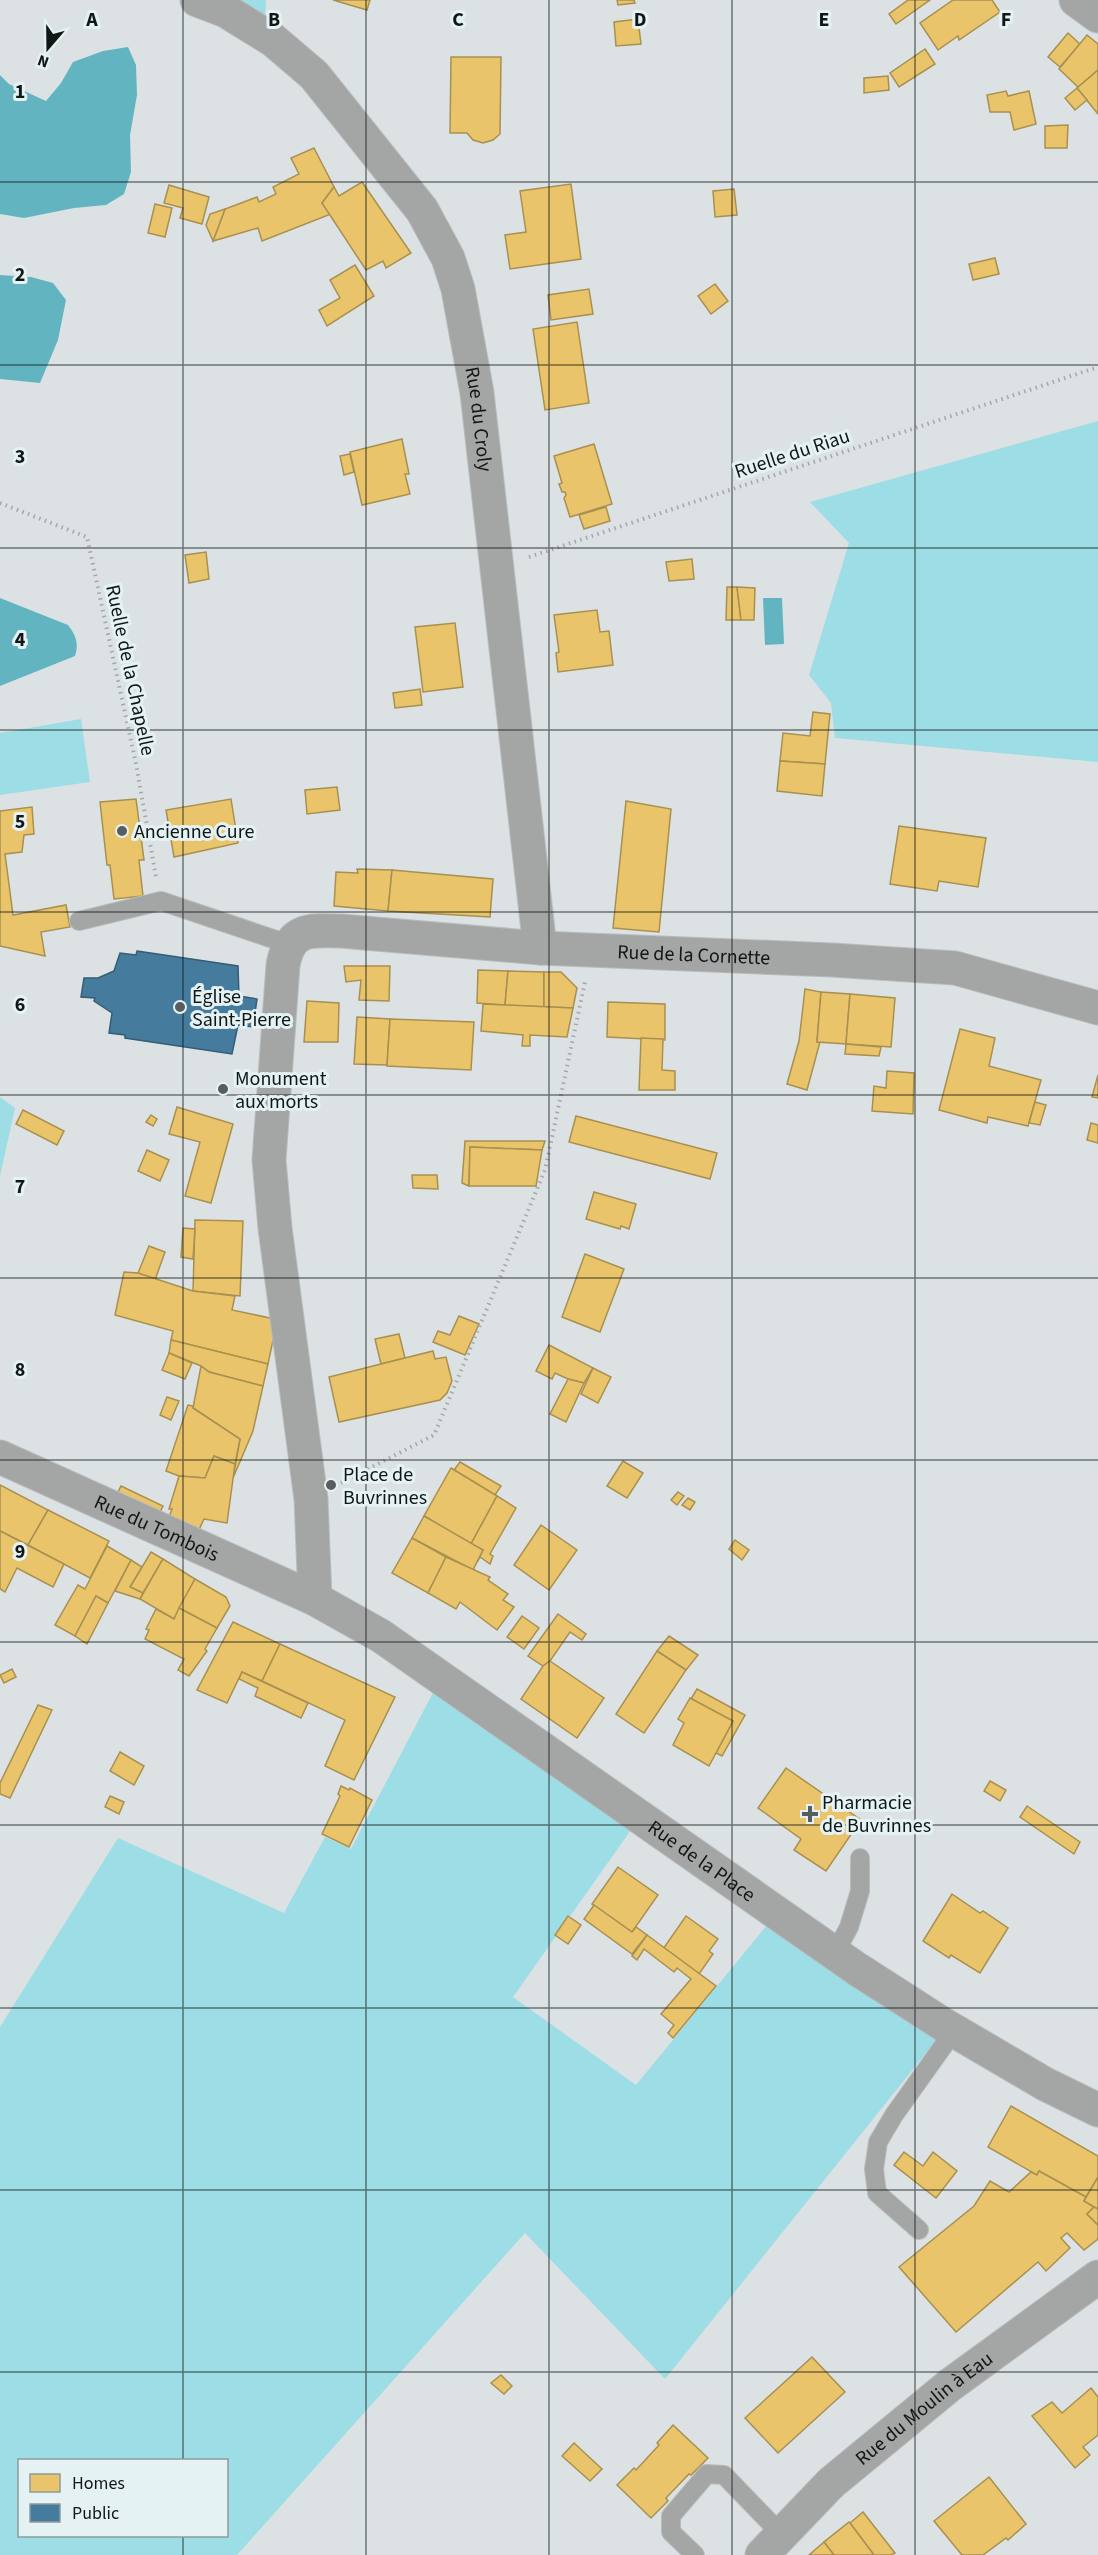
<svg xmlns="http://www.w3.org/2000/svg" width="1098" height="2555" font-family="'Source Sans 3',sans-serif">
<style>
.green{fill:#9ddde6;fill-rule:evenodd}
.water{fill:#62b5c0}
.homes{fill:#e9c46a;stroke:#a89051;stroke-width:1.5}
.public{fill:#457b9d;stroke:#355d75;stroke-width:1.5}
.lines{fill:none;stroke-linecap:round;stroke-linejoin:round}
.service-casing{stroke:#b8bcbe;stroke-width:20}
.minor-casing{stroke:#b8bcbe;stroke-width:35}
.tertiary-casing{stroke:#b8bcbe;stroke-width:35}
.path{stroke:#a5a7a8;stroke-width:4;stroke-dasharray:1.5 4.5;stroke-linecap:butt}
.service{stroke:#a4a5a5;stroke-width:18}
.minor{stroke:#a4a5a5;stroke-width:33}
.tertiary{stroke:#a4a5a5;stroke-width:33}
.grid{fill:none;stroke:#111617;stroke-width:1.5;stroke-opacity:0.55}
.poi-dot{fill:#585d5f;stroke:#e5f2f4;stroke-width:2}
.labels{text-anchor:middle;stroke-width:6;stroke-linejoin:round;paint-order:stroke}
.street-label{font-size:20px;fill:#111617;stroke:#e5f2f4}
.poi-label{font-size:20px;fill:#111617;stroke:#e5f2f4;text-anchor:start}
.grid-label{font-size:20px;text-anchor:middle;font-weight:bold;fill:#111617;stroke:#e5f2f4;stroke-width:6;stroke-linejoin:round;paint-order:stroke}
</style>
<rect width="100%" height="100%" fill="#dce2e4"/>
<g class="green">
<path d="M227,0H266L265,20Z"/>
<path d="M1098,421V762L835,738L831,703L809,675L849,543L810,502Z"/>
<path d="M81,719L90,782L0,795V733Z"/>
<path d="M0,1097L15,1108L0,1176Z"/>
<path d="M435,1689L633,1827L513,1997L636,2085L767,1925L938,2038L665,2379L525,2233L237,2555H0V2027L118,1838L284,1913L325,1837L351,1849ZM20,2460H226V2536H20Z"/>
</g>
<g class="water">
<path d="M128,47L136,65L137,95L130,135L131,172L124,194L106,205L74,208L24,218L0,214V75L9,84L46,101L61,83L73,62L103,51Z"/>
<path d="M0,275L31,277L53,283L66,300L58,340L40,383L0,379Z"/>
<path d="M0,598L68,625C76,635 79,644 75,656L0,686Z"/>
<path d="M763,598H782L784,644L765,645Z"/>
</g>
<g class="homes">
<path d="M333,0H370L367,10Z"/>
<path d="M617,0H634L635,3L618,5Z"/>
<path d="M908,0H930L896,24L889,14Z"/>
<path d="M953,0H992L1000,12L959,40L958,36L938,50L920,23Z"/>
<path d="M638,19L641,44L616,46L614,22Z"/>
<path d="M1068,33L1080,44L1060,67L1048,57Z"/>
<path d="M1087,35L1098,44V70L1078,87L1059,69Z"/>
<path d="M925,49L935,64L899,87L890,73Z"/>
<path d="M451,57H501L500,134L493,140L483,143L473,140L467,133H450Z"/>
<path d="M1098,70V114L1077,88Z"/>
<path d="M888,76L889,90L864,93V78Z"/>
<path d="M1077,88L1087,100L1075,110L1065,98Z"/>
<path d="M1006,91L1008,96L1029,91L1036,124L1014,130L1010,112H990L987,95Z"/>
<path d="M1068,125L1067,148H1045V126Z"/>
<path d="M314,148L334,187L322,203L331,214L262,241L258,228L213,241L225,209L257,197L259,202L276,194L273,187L299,174L291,158Z"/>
<path d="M362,182L411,253L386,268L383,261L366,270L322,203L334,187L339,196Z"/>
<path d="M571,184L581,259L510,269L505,235L526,232L520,191Z"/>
<path d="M169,185L209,197L202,224L180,218L183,208L164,203Z"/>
<path d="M734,189L737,215L715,217L713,191Z"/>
<path d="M155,204L172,208L165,237L148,233Z"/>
<path d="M225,209L213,241L206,225L210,214Z"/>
<path d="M995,258L999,274L973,280L969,264Z"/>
<path d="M355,265L374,296L327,326L319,310L340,298L330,280Z"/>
<path d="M715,284L728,301L711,314L698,296Z"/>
<path d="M589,289L593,314L551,320L548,295Z"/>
<path d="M577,322L589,403L545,410L533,329Z"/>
<path d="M402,439L409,474H405L410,494L362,505L350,452Z"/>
<path d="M594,444L612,504L570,517L564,498L566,495L565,492H562L559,484L562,483L554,456Z"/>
<path d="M350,454L354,472L344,475L340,456Z"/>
<path d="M606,507L610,521L584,529L579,515Z"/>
<path d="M206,552L209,579L189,583L185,555Z"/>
<path d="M692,559L694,579L669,581L666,562Z"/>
<path d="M727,587H737L741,620H726Z"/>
<path d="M737,587L755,588L754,620H741Z"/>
<path d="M597,610L600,632L609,631L613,665L558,672L556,653L559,652L554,615Z"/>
<path d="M455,623L463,687L423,692L415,627Z"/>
<path d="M420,689L422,705L395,708L393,693Z"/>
<path d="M813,712L830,714L825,764L780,761L783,733L810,736Z"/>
<path d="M780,761L825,764L822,796L777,791Z"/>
<path d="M337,787L340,810L307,814L305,790Z"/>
<path d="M136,799L144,860H139L143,896L114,899L110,865H107L100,802Z"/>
<path d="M231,799L238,843L174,857L166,810Z"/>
<path d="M626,801L671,809L659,932L613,928Z"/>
<path d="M32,807L34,834L24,835L22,852L5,854L13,915L66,905L70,927L41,932L45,956L0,946V811Z"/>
<path d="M899,826L986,838L978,887L939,881L937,891L890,884Z"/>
<path d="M357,869L392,870L388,911L334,906L336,872L358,873Z"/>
<path d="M392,870L493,879L490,917L388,911Z"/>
<path d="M344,966H390L389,1001L359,1000L361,980L346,982Z"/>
<path d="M478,970L508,971L505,1005L477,1003Z"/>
<path d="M508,971L544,972V1007L505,1005Z"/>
<path d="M544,972H561L577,988L573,1008L544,1007Z"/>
<path d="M805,989L821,992L817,1042H820L807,1090L787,1084L799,1041Z"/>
<path d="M821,992L850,994L846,1044L817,1042Z"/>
<path d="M850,994L895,998L891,1047L846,1044Z"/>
<path d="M307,1001L339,1003L338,1042H304Z"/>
<path d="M608,1002L665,1004V1040L607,1037Z"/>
<path d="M483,1004L573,1008L567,1037L530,1035V1046H522L523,1035L481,1031Z"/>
<path d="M357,1017L390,1019L387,1065L354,1064Z"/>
<path d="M390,1019L474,1022L471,1070L387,1066Z"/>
<path d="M960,1029L995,1038L989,1066L1041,1080L1028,1126L988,1117L987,1123L939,1110Z"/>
<path d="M641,1038L663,1039L662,1070L675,1071V1090H639Z"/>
<path d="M846,1044L881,1047L879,1056L845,1054Z"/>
<path d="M887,1071L914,1073L913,1114L872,1111L874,1086L886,1088Z"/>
<path d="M1098,1075V1098L1092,1097Z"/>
<path d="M1035,1102L1046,1105L1040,1125L1029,1123Z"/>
<path d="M177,1107L233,1124L211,1203L185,1196L200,1142L169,1134Z"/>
<path d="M23,1110L64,1131L57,1145L16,1124Z"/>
<path d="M151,1115L157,1119L153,1126L146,1122Z"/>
<path d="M576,1116L717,1153L710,1179L569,1142Z"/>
<path d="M1091,1123L1098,1125V1143L1087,1140Z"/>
<path d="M465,1141H545L542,1150L470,1147L469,1186L462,1183Z"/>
<path d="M470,1147L542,1150L536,1186H469Z"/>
<path d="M147,1150L169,1160L160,1181L138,1171Z"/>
<path d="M412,1175H437L438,1189L413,1188Z"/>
<path d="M594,1192L636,1204L629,1229L621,1226L620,1229L586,1219Z"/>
<path d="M195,1220L243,1221L240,1296L193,1291Z"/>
<path d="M183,1228L195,1229L193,1259L181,1257Z"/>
<path d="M149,1246L165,1252L155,1280L138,1273Z"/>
<path d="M585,1254L624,1269L600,1332L562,1317Z"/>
<path d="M124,1272L138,1273L193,1291L235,1296L232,1310L270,1318L276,1326L268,1364L171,1340L173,1331L115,1315Z"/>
<path d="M459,1316L479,1324L465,1355L433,1342L438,1331L450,1335Z"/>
<path d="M399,1334L405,1358L381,1364L375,1339Z"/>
<path d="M171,1340L268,1364L263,1386L209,1372L201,1366L169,1353Z"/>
<path d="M549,1345L593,1368L584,1383L568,1379L555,1373L552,1379L536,1371Z"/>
<path d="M433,1351L435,1359L446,1357L452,1381L447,1393L440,1400L339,1422L329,1377Z"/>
<path d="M169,1353L192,1363L185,1379L162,1370Z"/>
<path d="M201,1366L209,1372L263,1386L253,1431L233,1478L240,1439L193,1408Z"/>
<path d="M593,1368L611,1377L598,1403L581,1394Z"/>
<path d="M568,1379L584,1383L566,1422L550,1414Z"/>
<path d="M167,1397L179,1401L171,1420L160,1415Z"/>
<path d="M188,1405L193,1406V1408L240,1439L235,1464L214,1456L205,1478L179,1476L166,1471Z"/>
<path d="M214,1456L235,1464L227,1523L204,1519L198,1532L167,1522L172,1509H169L179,1476L205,1478Z"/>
<path d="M623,1461L643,1473L627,1498L607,1486Z"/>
<path d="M460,1462L501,1486L495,1495L454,1470Z"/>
<path d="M451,1468L497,1496L471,1544L424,1516Z"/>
<path d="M0,1485L48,1510L28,1545L0,1531Z"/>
<path d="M121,1486L163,1506L157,1518L115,1498Z"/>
<path d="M678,1492L684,1496L677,1505L671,1500Z"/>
<path d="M497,1496L516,1508L490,1554L493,1556L490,1564L480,1557L477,1562L483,1550L471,1544Z"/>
<path d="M688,1498L695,1502L690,1510L682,1505Z"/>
<path d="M48,1510L109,1541L90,1578L28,1545Z"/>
<path d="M424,1516L483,1550L473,1570L412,1538Z"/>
<path d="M541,1525L577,1550L549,1590L514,1565Z"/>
<path d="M0,1531L64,1564L53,1587L17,1568L5,1592L0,1589Z"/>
<path d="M412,1538L446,1557L428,1593L392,1573Z"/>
<path d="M735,1540L749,1550L742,1560L729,1549Z"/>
<path d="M107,1546L131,1560L108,1603L96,1596L75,1636L55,1625L78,1585L85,1589Z"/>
<path d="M151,1552L163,1559L143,1593L130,1587Z"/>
<path d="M446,1557L490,1577L488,1580L508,1594L503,1600L514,1607L497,1630L460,1602L456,1609L428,1593Z"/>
<path d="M163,1559L195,1579L174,1619L140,1599Z"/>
<path d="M131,1560L142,1567L130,1587L143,1593L140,1599L115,1591Z"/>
<path d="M195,1579L226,1597L230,1606L217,1628L179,1608Z"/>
<path d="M96,1596L108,1603L87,1644L75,1636Z"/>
<path d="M179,1608L217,1628L205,1649L207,1651L189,1676L178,1670L184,1659L145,1639L149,1630L146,1629L156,1609L174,1619Z"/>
<path d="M558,1614L586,1634L582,1640L570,1632L550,1661L543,1666L528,1656Z"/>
<path d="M522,1616L539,1628L524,1649L507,1637Z"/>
<path d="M233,1622L280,1644L262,1681L242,1672L227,1703L197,1690Z"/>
<path d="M669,1636L698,1655L686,1670L657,1651Z"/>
<path d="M280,1644L395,1697L354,1780L325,1766L345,1720L262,1681Z"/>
<path d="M657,1651L686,1670L644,1733L616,1714Z"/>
<path d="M550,1661L604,1698L577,1738L521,1699L543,1666Z"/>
<path d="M12,1669L16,1677L4,1683L0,1675Z"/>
<path d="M242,1672L308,1703L301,1718L255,1696L258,1688L239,1679Z"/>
<path d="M697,1689L745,1715L722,1756L716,1753L733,1721L691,1699Z"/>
<path d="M690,1698L733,1721L709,1766L673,1745L684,1723L678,1719Z"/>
<path d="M38,1705L52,1710L10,1798L0,1794V1783Z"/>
<path d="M120,1752L144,1766L134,1785L110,1771Z"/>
<path d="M786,1768L861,1820L826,1871L794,1850L801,1839L758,1808Z"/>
<path d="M990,1781L1006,1790L1000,1801L984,1791Z"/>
<path d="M341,1786L349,1790L350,1788L372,1800L349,1847L322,1834L340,1796L338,1794Z"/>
<path d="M110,1796L124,1802L119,1814L105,1807Z"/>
<path d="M1027,1806L1080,1842L1074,1854L1020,1817Z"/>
<path d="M618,1867L658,1895L632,1932L592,1904Z"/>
<path d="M952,1894L980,1913L983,1911L1008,1928L980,1973L951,1955L949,1958L923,1941Z"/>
<path d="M594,1905L632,1932L636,1927L647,1935L632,1954L584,1919Z"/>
<path d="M568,1916L581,1925L568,1944L555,1935Z"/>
<path d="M686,1916L718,1939L709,1951L713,1954L699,1974L663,1949Z"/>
<path d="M647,1935L716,1986L673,2038L668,2033L674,2025L661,2014L691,1979L677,1968L674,1972L644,1949L637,1960L632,1956Z"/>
<path d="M1011,2106L1098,2156V2177L1086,2197L1039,2171L1037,2175L988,2147Z"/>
<path d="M904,2152L923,2166L933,2152L957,2171L936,2198L894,2165Z"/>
<path d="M1039,2171L1086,2197L1084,2201L1094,2207L1087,2214L1098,2225V2239L1084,2250L1067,2233L1061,2238L1070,2248L1046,2271L1038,2262L956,2332L899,2267L974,2206L990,2181L1009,2192L1031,2172L1037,2175Z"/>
<path d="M1098,2177V2209L1084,2201Z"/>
<path d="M1094,2207L1098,2209V2225L1087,2214Z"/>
<path d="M812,2357L845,2392L778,2453L745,2418Z"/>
<path d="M501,2375L512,2386L504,2394L491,2383Z"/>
<path d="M1091,2388L1098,2397V2435L1083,2447L1090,2455L1075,2468L1032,2416L1052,2402L1062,2413Z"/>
<path d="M673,2425L708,2458L691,2475L689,2474L666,2498L668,2501L651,2518L617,2485L634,2468L636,2470L659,2445L657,2443Z"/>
<path d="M574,2443L602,2469L590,2481L562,2456Z"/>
<path d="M989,2477L1026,2524L1008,2540L1006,2538L983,2555H962L934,2521Z"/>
<path d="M863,2512L895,2553L891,2555H874L850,2523Z"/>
<path d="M849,2522L850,2523L874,2555H834L824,2542Z"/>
<path d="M824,2542L834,2555H809Z"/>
</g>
<path class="public" d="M137,951L238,966L239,996L257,999L253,1027L238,1025L232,1054L125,1038V1035L109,1033L112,1013L94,1001L95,998L81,997L84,978H98L114,971L120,953L136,955Z"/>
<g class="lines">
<g class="service-casing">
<g id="service">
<path d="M79,921L161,901L288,944"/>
<path d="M835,1953L849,1927L860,1891V1858"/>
<path d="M919,2230L877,2193L874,2169L878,2142L894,2115L954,2031"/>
<path d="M695,2555L671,2532V2516L707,2474L724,2475L782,2535"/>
</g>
</g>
<g class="minor-casing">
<g id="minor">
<path id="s1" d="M197,0L226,11L273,40L314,75L422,210L448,258L458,289L477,393L540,948"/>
<path id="s2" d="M0,1457L315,1599L381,1636L857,1969L941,2023L1045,2084L1098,2110"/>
<path id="s3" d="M315,1599L311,1499L275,1228L269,1160L283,965C290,928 309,930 341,931L540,948L832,960L955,968L1098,1008"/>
</g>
</g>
<g class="tertiary-casing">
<g id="tertiary">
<path d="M1076,0L1098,16"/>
<path id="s4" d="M762,2555L831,2483L950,2385L1098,2277"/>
</g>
</g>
<g class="path">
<path d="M0,503L87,537L136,764L156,877"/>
<path d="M529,557L1098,367"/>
<path d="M341,1483L434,1435L545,1170L585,982"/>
</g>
<use href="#service" class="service"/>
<use href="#minor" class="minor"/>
<use href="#tertiary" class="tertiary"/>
</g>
<path class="grid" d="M183,0V2460M366,0V2555M549,0V2555M732,0V2555M915,0V2555M0,182H1098M0,365H1098M0,548H1098M0,730H1098M0,912H1098M0,1095H1098M0,1278H1098M0,1460H1098M0,1642H1098M0,1825H1098M0,2008H1098M0,2190H1098M0,2372H1098M183,2536V2555"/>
<g class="poi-dot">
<circle cx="122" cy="831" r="6"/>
<circle cx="180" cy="1007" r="6"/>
<circle cx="223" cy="1089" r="6"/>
<circle cx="331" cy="1485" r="6"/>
<path d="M807 1805h6v6h6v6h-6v6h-6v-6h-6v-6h6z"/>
</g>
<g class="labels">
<g class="street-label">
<text dy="7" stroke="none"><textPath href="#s1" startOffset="532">Rue du Croly</textPath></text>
<text transform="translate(792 453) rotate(-18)" y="7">Ruelle du Riau</text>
<text transform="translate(131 670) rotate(78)" y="7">Ruelle de la Chapelle</text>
<text dy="7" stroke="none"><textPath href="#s3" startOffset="1068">Rue de la Cornette</textPath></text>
<text dy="7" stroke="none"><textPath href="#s2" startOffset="172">Rue du Tombois</textPath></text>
<text dy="7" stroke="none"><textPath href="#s2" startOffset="813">Rue de la Place</textPath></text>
<text dy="7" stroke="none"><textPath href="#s4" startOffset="219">Rue du Moulin à Eau</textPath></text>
</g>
<g class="poi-label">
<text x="134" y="838">Ancienne Cure</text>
<text x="192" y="1003">Église<tspan x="192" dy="23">Saint-Pierre</tspan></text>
<text x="235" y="1085">Monument<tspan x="235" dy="23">aux morts</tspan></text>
<text x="343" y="1481">Place de<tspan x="343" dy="23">Buvrinnes</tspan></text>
<text x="822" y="1809">Pharmacie<tspan x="822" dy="23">de Buvrinnes</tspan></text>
</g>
</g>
<g class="grid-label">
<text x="92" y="26">A</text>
<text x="274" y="26">B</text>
<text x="458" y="26">C</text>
<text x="640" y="26">D</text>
<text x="824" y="26">E</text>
<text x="1006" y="26">F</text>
<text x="20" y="98">1</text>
<text x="20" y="281">2</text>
<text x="20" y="463">3</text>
<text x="20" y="646">4</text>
<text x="20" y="828">5</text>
<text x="20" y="1011">6</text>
<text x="20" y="1193">7</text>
<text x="20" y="1376">8</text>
<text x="20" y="1558">9</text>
</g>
<rect x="18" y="2459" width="210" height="78" fill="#e5f2f4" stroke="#909a9c" stroke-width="1.5"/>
<rect x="30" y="2474" width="30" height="18" fill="#e9c46a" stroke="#909a9c" stroke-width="1.5"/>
<text x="72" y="2489" font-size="18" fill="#111617">Homes</text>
<rect x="30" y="2504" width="30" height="18" fill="#457b9d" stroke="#909a9c" stroke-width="1.5"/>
<text x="72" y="2519" font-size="18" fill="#111617">Public</text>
<g transform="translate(48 48) rotate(200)" stroke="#e5f2f4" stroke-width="4.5" paint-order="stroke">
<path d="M0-4.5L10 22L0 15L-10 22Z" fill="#111617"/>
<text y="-9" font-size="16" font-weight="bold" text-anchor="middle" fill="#111617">N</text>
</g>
</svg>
